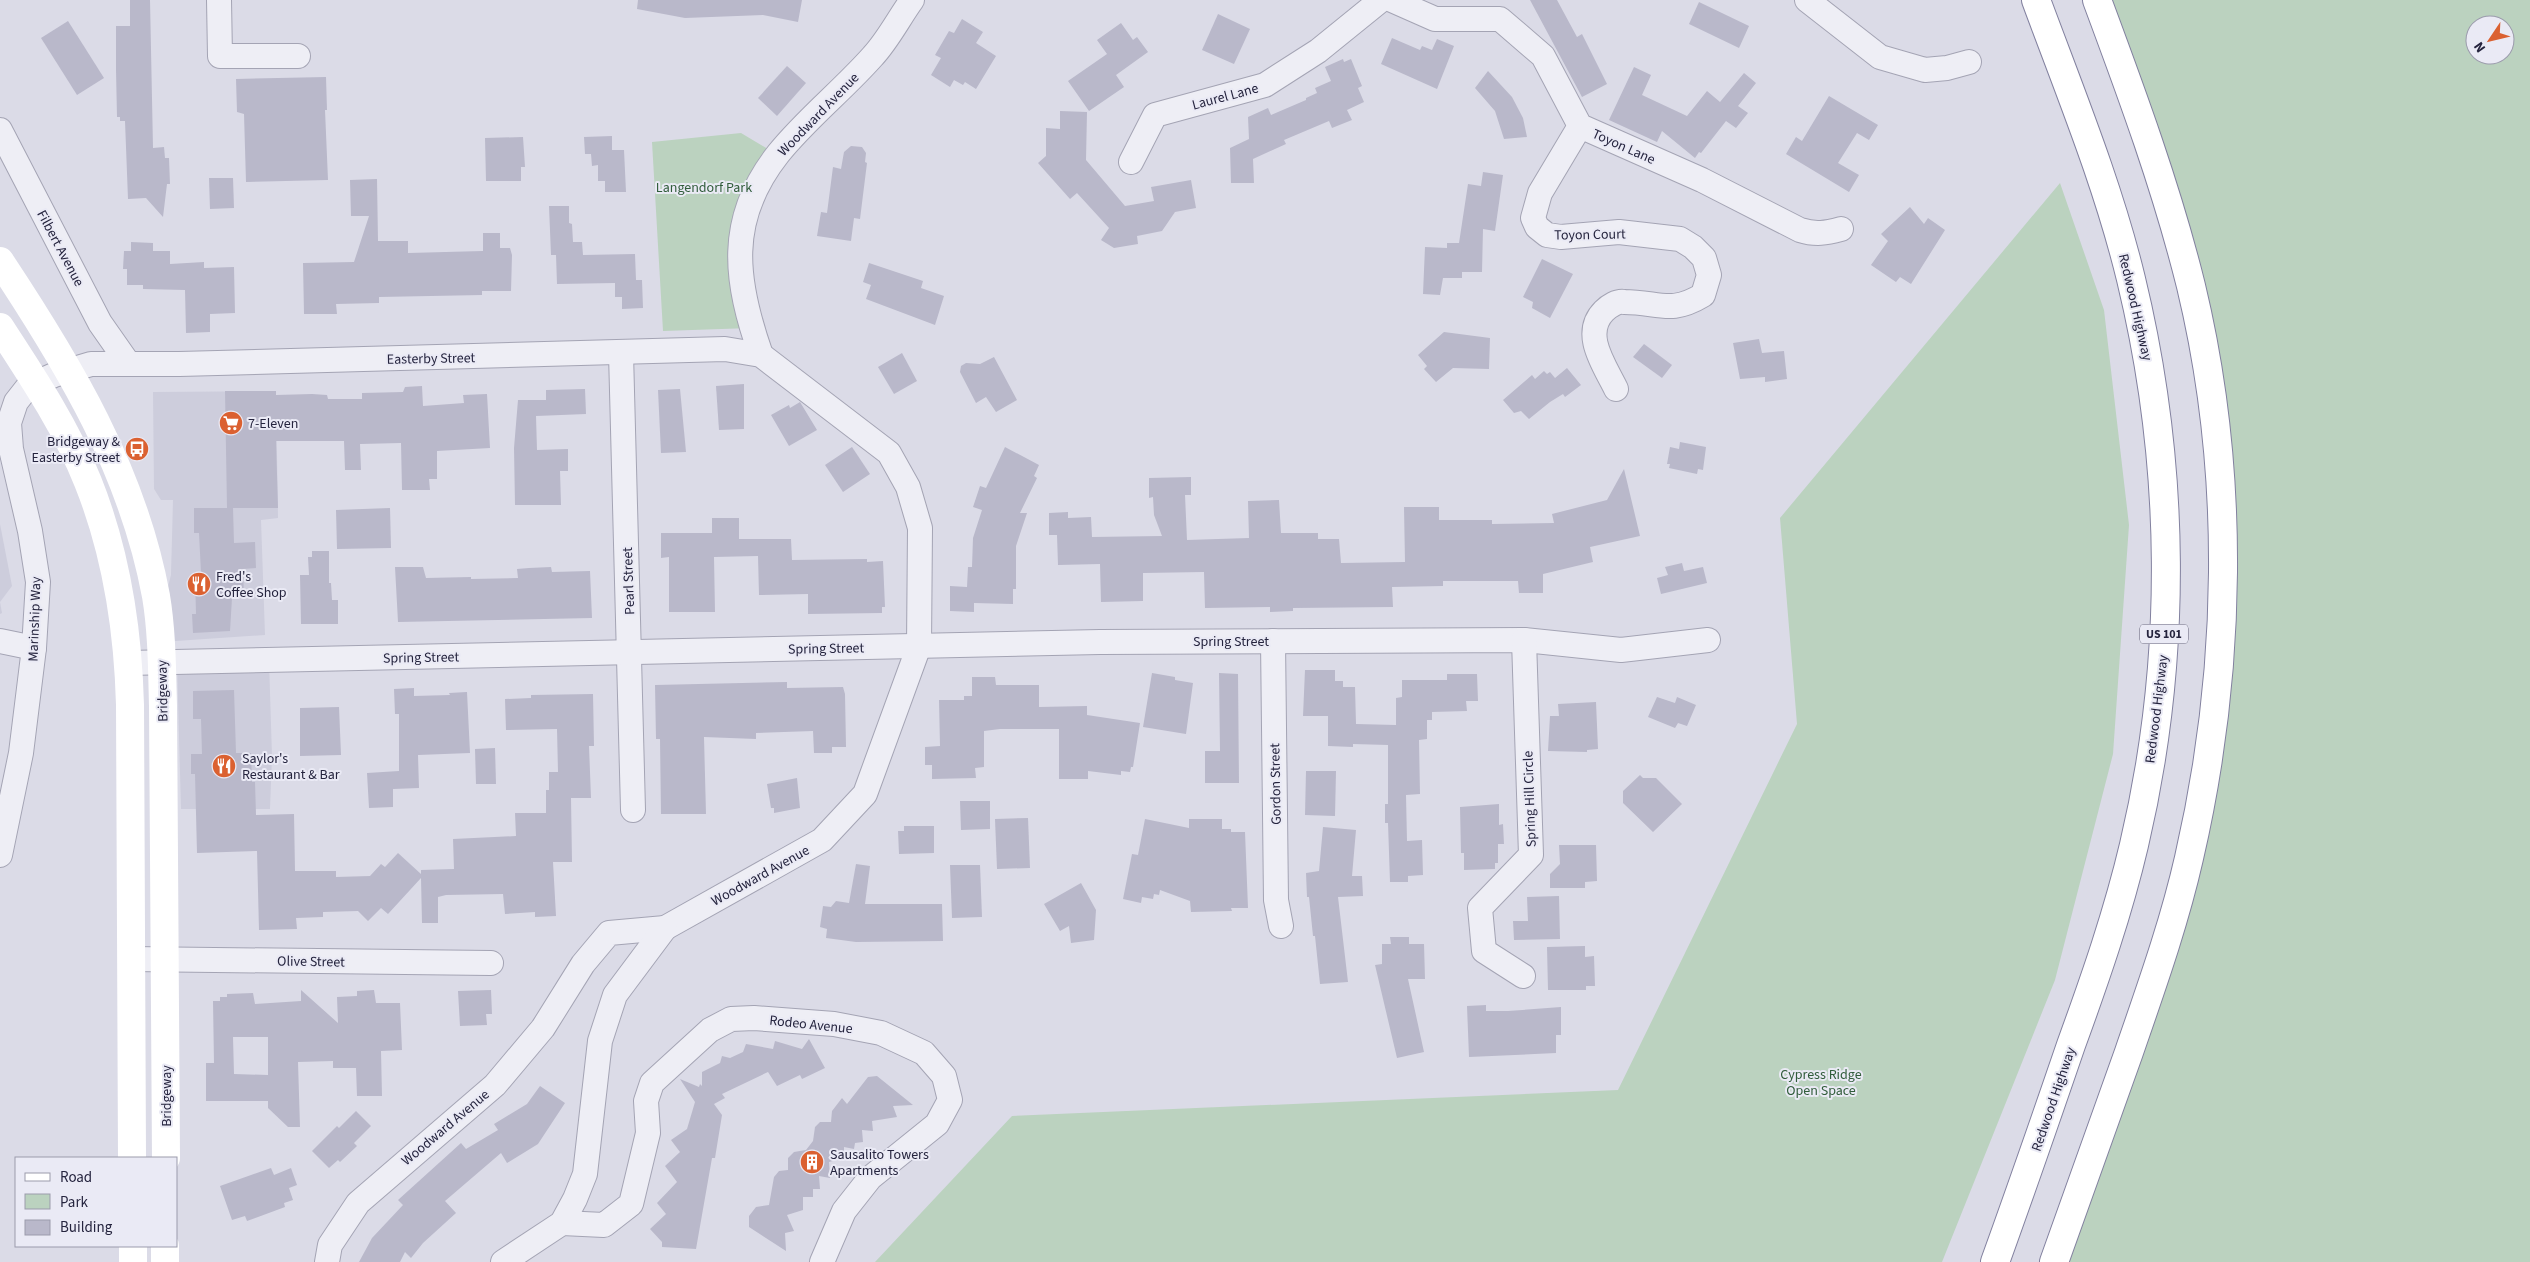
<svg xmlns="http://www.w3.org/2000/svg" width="2530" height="1262" font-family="'Source Sans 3',sans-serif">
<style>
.built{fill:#cdcddc}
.green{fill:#bbd2bf;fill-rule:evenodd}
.building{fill:#b9b8ca;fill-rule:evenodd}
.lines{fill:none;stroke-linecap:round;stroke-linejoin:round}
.minor-casing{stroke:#a4a4b4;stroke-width:26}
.motorway-casing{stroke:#82819f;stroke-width:30}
.minor{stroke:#eeeef5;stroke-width:24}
.secondary{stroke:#fff;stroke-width:28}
.motorway{stroke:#fff;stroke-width:28}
.labels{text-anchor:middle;stroke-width:4;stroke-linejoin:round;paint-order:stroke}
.shield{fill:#eaeaf5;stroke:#605f75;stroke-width:1}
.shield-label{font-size:12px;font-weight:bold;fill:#25243e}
.street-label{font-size:14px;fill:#25243e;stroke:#eaeaf5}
.park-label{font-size:14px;fill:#305c3a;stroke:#eaeaf5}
.poi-label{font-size:14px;fill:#25243e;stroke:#eaeaf5;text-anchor:start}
</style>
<rect width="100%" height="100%" fill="#dbdbe7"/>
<g class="built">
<path d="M276,391L278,518L261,520L265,635L161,642L159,621L171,575L173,500H161L154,489L153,392Z"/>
<path d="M0,524L12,586L0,602L2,613L0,614Z"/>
<path d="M269,661L272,756L270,809H181L177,662Z"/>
</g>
<g class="green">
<path d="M2097,0H2530V1262H2054L2148,997L2214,719L2209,384ZM2475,25H2505V55H2475Z"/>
<path d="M741,133L778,155L750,200L751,328L663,331L652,142Z"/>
<path d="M2060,183L2104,310L2129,525L2113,754L2055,980L1942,1262H875L1012,1116L1618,1090L1797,724L1780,518Z"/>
</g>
<g class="building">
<path d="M130,0H150L153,148L164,147L165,158H169L170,184H167L163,217L146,198L128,199L125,121H120V117H117L116,70V26H130Z"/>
<path d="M638,0H802L798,22L763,15L685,18L637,9Z"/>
<path d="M1530,0H1557L1577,37L1582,34L1607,84L1582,97Z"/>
<path d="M1699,2L1749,26L1739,48L1689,24Z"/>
<path d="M1218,14L1250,29L1234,64L1202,50Z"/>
<path d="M962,19L983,32L976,43L996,56L976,89L965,82L963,85L954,80L950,87L931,75L941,58L935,55L949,31L954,33Z"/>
<path d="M68,21L104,78L77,95L41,38Z"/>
<path d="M1121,23L1133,40L1137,37L1148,52L1116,75L1124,87L1089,111L1068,81L1107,54L1097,40Z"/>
<path d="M1392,38L1420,50L1422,46L1432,50L1437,39L1454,46L1437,89L1381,64Z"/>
<path d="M1343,59L1344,62L1351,59L1362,86L1358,88L1364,102L1347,110L1352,120L1332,128L1329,121L1284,140L1286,144L1253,159L1254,183H1231L1230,148L1249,139L1248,117L1268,108L1271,115L1306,100V98L1317,93L1315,88L1331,81L1325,67Z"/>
<path d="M787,66L806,83L777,116L758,98Z"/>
<path d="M1634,67L1651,75L1642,95L1687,116L1707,91L1720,102L1744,73L1756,83L1738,106L1748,113L1736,128L1726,121L1701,153L1699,152L1695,158L1662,131L1657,142L1609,120Z"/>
<path d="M1488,71L1512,97L1523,118L1527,137L1504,139L1495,111L1475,88Z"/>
<path d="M326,77L327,110H325L328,180L246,182L244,114L237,112L236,79Z"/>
<path d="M1829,96L1878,125L1869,140L1857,133L1838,163L1859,175L1849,192L1786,154L1796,137L1802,141Z"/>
<path d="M1060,111L1087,112L1086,160L1125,206L1154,201L1151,187L1191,180L1196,208L1175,212L1162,231L1137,236L1138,244L1114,248L1101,240L1109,228L1077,193L1070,199L1038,163L1046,156V128L1060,129Z"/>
<path d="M612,136V150H624L626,192H605V181H598V165L592,166L591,154H585L584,137Z"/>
<path d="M523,137L525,167H521V181H486L485,138Z"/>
<path d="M851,146L862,147L866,153L865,162L867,163L860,219L854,218L851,241L817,236L821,212L827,213L833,167L841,169L844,152Z"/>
<path d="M1483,172L1503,175L1495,231L1483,229L1482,272H1462V278H1443L1440,295L1423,294L1425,247L1447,248V243H1459L1468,184L1481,186Z"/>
<path d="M209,178H233L234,208L210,209Z"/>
<path d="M377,179L378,241H408V253L483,251V233H500V248H510L512,255L511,291H482V295L379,297V303L336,304L337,314H304L303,263L354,262L369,216H351L350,180Z"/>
<path d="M549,206H569V223L572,224L573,242H582L583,255L635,254L636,280H642L643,308L622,309V297H615V283L557,284L556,255H551Z"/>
<path d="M1910,207L1924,224L1928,218L1945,230L1911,284L1900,277L1896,282L1871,265L1888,241L1881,234Z"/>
<path d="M131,242L153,243V251H170V264L204,262V268L234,267L235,313L210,314V332L186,333L185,290L143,289V285H127V269H123L124,251H131Z"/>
<path d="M1542,259L1573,274L1550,318L1532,308L1533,302L1523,297Z"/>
<path d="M869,263L923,281L921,288L944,296L935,325L866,299L871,285L863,282Z"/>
<path d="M1444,332L1490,338L1489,369L1453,368L1436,382L1424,369L1427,366L1418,355Z"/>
<path d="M1759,339L1762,353L1784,351L1787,379L1765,382V377L1740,379L1733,343Z"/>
<path d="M1644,344L1672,365L1662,378L1633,357Z"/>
<path d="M902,353L917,381L894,394L878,367Z"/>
<path d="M994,357L1017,400L996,412L986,397L976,403L960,372L961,366L966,363L980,364Z"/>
<path d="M1567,368L1581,385L1565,397L1563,394L1550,402L1529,419L1521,411L1514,413L1503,400L1532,375L1535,379L1544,371L1547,374L1550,372L1555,378Z"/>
<path d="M744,384V429L719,430L716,386Z"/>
<path d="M422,386L423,406L464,403L463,395L487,394L490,448L437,451V479H429L430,490H402L401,443L360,444L361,470H345L344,441H276L278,508H233L234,543L255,542L256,568L243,569L244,597L232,598L230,631L193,633L192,614H196L195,574L201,573L199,533H194V508H227L225,391H276V395L312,394L327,395L328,399H362V393L403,392L405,387Z"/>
<path d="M585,389L586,414L536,416L537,450L568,449V471H560L561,505H515L514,448L518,400H546V390Z"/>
<path d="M680,389L686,452L661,453L658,390Z"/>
<path d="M800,402L817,430L789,446L771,415L789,405L790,408Z"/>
<path d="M1680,442L1706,447L1703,470L1698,469L1697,474L1669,468L1670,464H1667L1670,447L1679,449Z"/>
<path d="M852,447L870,474L843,492L825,465Z"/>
<path d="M1005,447L1039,465L1034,476L1037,478L1020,513H1027L1016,546V589H1013V604L974,603V612L950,611V586L967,587L968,567H972L973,538L982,510L973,507L980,486L986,488Z"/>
<path d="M1624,469L1640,536L1590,547L1593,562L1543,574V593H1519L1518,581H1443V586L1392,587L1393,607L1293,608V611L1270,612V607L1205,608L1204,572L1143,573V601L1101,602L1100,564L1058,565L1057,535H1049V513L1068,512V518L1091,517L1092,537L1162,536L1154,515L1153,497L1149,498V478L1191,477V495H1185L1187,540L1249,538L1248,501L1279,500L1281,533H1318V539H1339L1341,563L1405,562L1404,507H1439V520H1492V524L1554,523L1552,514L1607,500Z"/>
<path d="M390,508L391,548L337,549L336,510Z"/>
<path d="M712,518H739V539H791L792,560L867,559V562L883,561L885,607H882V613L808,614V594L759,595L758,556L714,557L715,612H669V557L661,558V533H712Z"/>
<path d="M312,551H329V583H331L332,600H338V624H301L300,575H309L308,557H312Z"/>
<path d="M1682,563L1684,571L1703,567L1707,583L1661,594L1657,578L1668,575L1665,567Z"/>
<path d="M395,567H423L426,578L471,577V579L518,578L517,569L529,568L551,567L552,572L590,571L592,618L398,622Z"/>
<path d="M1305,670H1335V681H1343V687H1355L1356,724L1396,725V698L1402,697V680H1447V674H1477L1478,701H1466L1467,711L1432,712V720H1427V739L1419,740L1420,794L1406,795L1407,841L1422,840L1423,875L1408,876V882H1390L1388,823H1385V804H1388V745L1353,744V747L1328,746V716H1303Z"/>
<path d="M1152,673L1175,677V680L1193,683L1186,734L1143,727Z"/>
<path d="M1219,673L1238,674L1239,783H1205V751H1220Z"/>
<path d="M972,677H995L996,685H1039V707L1087,706V715L1140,723L1133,767H1131L1130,772L1121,771V775L1088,771V779H1059V729H1000L984,731V767L975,768L976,778L932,779V765H925V747L940,746L939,700H964V696H972Z"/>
<path d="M787,682V688L843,687L845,694L846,747H832V753H814L813,731L756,733V739L704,737L706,814H661L660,739H656L655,685Z"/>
<path d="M414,688V696L450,695L449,693L467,692L470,753L418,755L419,788L393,789V807L369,808L367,773L399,771V714H395L394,689Z"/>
<path d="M234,690L236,753H251L252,782H255L256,815L294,814L295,871H336V877L370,876L381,864L385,867L398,853L421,874V870L454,869L453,839L516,836L515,813H546V790H549V772H558L557,729L506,730L505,699L531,698V695L593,694L594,746H589L591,798H571L572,862H553L556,916L535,917V912L505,914L503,894L446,895L438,897V923H422L421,878L388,914L381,908L368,921L358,911L323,912V917L296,918L297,929L259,930L257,851L197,853L195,774H191V754H202L201,719H193V691Z"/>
<path d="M1657,697L1675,703L1677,697L1696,705L1687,726L1678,723L1675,728L1648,717Z"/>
<path d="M1596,702L1598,749L1587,750V752L1548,751L1550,716H1559L1558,704Z"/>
<path d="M339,707L341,755L300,756V708Z"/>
<path d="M495,748L496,784H476L475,749Z"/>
<path d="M1306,771H1336L1335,816L1305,815Z"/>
<path d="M1640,775L1643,778H1656L1682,804L1653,832L1623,803V791Z"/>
<path d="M797,778L800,808L774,813V808H771L767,784Z"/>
<path d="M960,801H990V829L961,830Z"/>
<path d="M1499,804V825L1503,824L1504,844H1498V863H1495V869L1464,870V853H1461L1460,807Z"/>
<path d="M1028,818L1030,868L997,869L995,819Z"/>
<path d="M1145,819L1189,828V819H1222V829H1231V832H1245L1248,908H1231L1232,911L1191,912L1190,901L1160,890L1159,895L1154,894L1153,899L1142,897L1141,903L1123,899L1132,854L1138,855Z"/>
<path d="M904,826H934V853L899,854L898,831H904Z"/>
<path d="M1323,827L1356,830L1352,876H1362L1363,896L1338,897L1348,982L1320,984L1315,936H1313L1309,897H1307L1306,873L1319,871Z"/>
<path d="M1559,845H1596L1597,881L1585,882V888H1550V874L1560,864Z"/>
<path d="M856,864L870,866L865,904H942L943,941L856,942L826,938L827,929L820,927L823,906L831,907L836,901L849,903Z"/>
<path d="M950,865H980L982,917L952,918Z"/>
<path d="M1081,883L1096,910L1094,940L1071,943L1069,926L1060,931L1044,904Z"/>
<path d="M1559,896L1560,939L1514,940L1513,921H1528L1527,897Z"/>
<path d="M1390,937H1409V944H1424L1425,979H1408L1424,1052L1397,1058L1375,965L1382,964V944H1391Z"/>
<path d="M1585,946V957L1594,956L1595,986H1586V990H1548L1547,947Z"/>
<path d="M301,990L338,1023L337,997L357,996V991L374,990L376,1003H400L402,1050L381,1051L382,1096H357L356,1068H333V1061L298,1062L300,1127H288L268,1108V1101H206V1063H214L213,1001H220V997H227V994L253,993L255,1004L301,1001ZM233,1037H268V1075L234,1074Z"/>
<path d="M491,990L492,1014H486L487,1025L460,1026L458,991Z"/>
<path d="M1486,1005V1011H1508L1561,1007V1035H1556V1053L1469,1057L1467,1006Z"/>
<path d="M809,1039L825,1068L802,1079L800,1075L777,1086L768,1072L722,1094L725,1098L714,1104L722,1115L715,1158H712L696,1249L662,1247V1242L650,1229L666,1214L657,1203L677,1182L665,1166L680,1152L671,1140L687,1129L695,1102L680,1079L699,1087L700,1084L702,1086V1072L720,1063L722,1056L730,1058L743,1052L746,1044L773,1049L775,1041L802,1049Z"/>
<path d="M877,1076L913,1105L893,1106L897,1117L872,1121L873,1131L862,1130L863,1142L855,1143L854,1149L844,1147V1158L829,1162L830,1178L819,1176L820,1189H813V1197H803V1210L787,1215L794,1231L785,1233L786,1251L749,1227V1216L756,1207L769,1205L774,1177L779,1171L788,1170V1158L794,1152L806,1150L813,1141L815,1127L820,1122H831L832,1111L842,1098L847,1104L868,1077Z"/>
<path d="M540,1086L565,1103L538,1144L507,1163L501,1153L445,1201L456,1213L423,1243L411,1258L405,1252L400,1262H359L372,1238L403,1205L398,1200L461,1143L466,1149L498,1130L494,1124L527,1104Z"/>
<path d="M356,1111L371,1126L354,1143L357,1146L340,1162L338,1160L329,1168L312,1151L337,1126L339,1128Z"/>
<path d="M271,1168L274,1175L291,1168L297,1185L289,1188L293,1200L284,1203L285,1207L247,1221L245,1216L232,1220L220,1186Z"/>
</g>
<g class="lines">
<g class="minor-casing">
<g id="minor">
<path d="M219,0L220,56H298"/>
<path d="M1392,0L1435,19H1500L1543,56L1580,126L1702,180L1800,230C1816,235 1826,233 1841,229"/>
<path d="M1807,0L1880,57L1925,70L1947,68L1969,62"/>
<path d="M1580,126L1540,193L1533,218L1537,227L1547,235L1561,237L1619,232L1680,239L1693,247L1704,258L1709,275L1703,295C1670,315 1659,302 1624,302C1617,301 1609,306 1604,311C1581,334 1605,366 1616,389"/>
<path d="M0,130L100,323L128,363"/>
<path d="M1131,162L1155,115L1265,85L1318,51L1381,0"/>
<path d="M621,353L633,810"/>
<path d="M761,355C735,281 726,220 778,154C806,119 843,90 873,56C888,40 899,18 912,0"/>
<path d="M0,641L34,648"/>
<path d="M1273,641L1276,900L1281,926"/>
<path d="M128,663L1100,642L1524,640L1621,650L1708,640"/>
<path d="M0,855L21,753L34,648L38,582L30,531L11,449L9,423L16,402L27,388L36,383L54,375L91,364H179L725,349L761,355L889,453L908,487L920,528L919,646L865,794L822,840L665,928L609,933L583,964L543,1028L495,1085L358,1203L330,1245L327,1262"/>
<path d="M131,959L491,963"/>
<path d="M1523,976L1484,951L1480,908L1531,855L1524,640"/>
<path d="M562,1223L604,1225L631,1204L648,1133L646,1101L652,1083L710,1030L731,1019L754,1018L834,1024L881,1033L924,1053L944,1076L950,1100L937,1124L870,1178L844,1211L822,1262"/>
<path d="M503,1262L562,1223L575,1199L585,1174L600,1041L615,995L665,928"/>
</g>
</g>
<g class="motorway-casing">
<g id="motorway">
<path d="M1995,1262C2021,1190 2046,1118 2071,1045C2095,979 2118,913 2134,845C2178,659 2176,465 2131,279C2108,184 2070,92 2036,0"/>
<path d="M2054,1262C2079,1192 2104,1122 2129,1052C2151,988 2174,924 2189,858C2232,672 2236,473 2191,286C2167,189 2132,94 2097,0"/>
</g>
</g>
<use href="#minor" class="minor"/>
<g class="secondary">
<path d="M0,261C69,365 133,471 156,596C162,632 162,669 163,706L166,1158"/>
<path d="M0,327C32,376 66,427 88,482C116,552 128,630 130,705L132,1158"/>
<path d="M133,1246V1262"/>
<path d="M165,1262V1246"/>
</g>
<use href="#motorway" class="motorway"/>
</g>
<defs>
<g id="supermarket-disc" transform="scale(1.25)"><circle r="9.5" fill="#db6131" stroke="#eaeaf5"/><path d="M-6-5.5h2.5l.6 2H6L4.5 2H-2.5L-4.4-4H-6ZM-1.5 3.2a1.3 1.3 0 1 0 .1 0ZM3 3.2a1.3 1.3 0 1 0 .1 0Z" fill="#fff"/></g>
<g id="bus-disc" transform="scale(1.25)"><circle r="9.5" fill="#db6131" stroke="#eaeaf5"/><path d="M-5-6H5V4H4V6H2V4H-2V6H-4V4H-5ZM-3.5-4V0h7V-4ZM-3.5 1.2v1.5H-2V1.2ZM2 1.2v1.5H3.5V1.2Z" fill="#fff"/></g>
<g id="restaurant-disc" transform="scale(1.25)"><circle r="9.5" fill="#db6131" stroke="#eaeaf5"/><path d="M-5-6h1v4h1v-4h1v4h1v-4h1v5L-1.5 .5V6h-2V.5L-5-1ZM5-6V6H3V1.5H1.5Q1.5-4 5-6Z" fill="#fff"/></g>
<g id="building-disc" transform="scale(1.25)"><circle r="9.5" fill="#db6131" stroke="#eaeaf5"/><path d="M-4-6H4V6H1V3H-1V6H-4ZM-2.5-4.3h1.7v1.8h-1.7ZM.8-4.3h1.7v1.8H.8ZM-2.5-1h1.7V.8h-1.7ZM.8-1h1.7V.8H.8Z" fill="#fff"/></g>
</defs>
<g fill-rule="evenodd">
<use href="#supermarket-disc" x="231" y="423"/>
<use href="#bus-disc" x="137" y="449"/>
<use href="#restaurant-disc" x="199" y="584"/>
<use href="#restaurant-disc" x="224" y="766"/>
<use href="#building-disc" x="812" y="1162"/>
</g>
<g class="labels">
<rect class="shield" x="2140" y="624.5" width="48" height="19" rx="4"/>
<g class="shield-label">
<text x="2164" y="638">US 101</text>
</g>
<g class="street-label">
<text transform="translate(1225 96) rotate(-15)" y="5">Laurel Lane</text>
<text transform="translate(818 114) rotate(-46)" y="5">Woodward Avenue</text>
<text transform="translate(1624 146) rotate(24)" y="5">Toyon Lane</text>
<text transform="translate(1590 234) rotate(-1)" y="5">Toyon Court</text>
<text transform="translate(61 248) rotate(62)" y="5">Filbert Avenue</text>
<text transform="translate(2136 307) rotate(77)" y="5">Redwood Highway</text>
<text transform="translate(431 358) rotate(-1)" y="5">Easterby Street</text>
<text transform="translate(628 581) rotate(-92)" y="5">Pearl Street</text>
<text transform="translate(34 619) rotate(-88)" y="5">Marinship Way</text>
<text x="1231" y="646">Spring Street</text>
<text transform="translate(826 648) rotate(-1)" y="5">Spring Street</text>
<text transform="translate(421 657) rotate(-1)" y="5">Spring Street</text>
<text transform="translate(162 691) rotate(-91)" y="5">Bridgeway</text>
<text transform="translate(2156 709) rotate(-83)" y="5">Redwood Highway</text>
<text transform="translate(1275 784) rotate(-91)" y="5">Gordon Street</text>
<text transform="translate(1529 799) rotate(-92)" y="5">Spring Hill Circle</text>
<text transform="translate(760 875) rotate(-29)" y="5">Woodward Avenue</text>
<text transform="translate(311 961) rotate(1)" y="5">Olive Street</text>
<text transform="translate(811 1024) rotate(6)" y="5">Rodeo Avenue</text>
<text transform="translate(166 1096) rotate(-90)" y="5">Bridgeway</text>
<text transform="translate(2053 1099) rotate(-71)" y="5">Redwood Highway</text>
<text transform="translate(445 1127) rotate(-40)" y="5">Woodward Avenue</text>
</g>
<g class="park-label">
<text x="704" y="192">Langendorf Park</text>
<text x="1821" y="1079">Cypress Ridge<tspan x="1821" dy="16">Open Space</tspan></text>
</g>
<g class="poi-label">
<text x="248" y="428">7-Eleven</text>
<text x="120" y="446" text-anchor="end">Bridgeway &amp;<tspan x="120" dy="16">Easterby Street</tspan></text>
<text x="216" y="581">Fred's<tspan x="216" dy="16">Coffee Shop</tspan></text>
<text x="242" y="763">Saylor's<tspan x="242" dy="16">Restaurant &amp; Bar</tspan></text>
<text x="830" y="1159">Sausalito Towers<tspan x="830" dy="16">Apartments</tspan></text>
</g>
</g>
<rect x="15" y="1157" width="162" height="90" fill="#eaeaf5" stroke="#9b9bac"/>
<rect x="25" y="1173" width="25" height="8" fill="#ffffff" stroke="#9b9bac"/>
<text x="60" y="1182" font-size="15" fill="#25243e">Road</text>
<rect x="25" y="1194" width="25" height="15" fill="#bbd2bf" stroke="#9b9bac"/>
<text x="60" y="1207" font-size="15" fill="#25243e">Park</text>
<rect x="25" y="1220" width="25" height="15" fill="#b9b8ca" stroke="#9b9bac"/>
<text x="60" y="1232" font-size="15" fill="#25243e">Building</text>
<g transform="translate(2490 40) rotate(235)"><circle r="24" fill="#eaeaf5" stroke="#9b9bac"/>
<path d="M0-4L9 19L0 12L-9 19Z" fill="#db6131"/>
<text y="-8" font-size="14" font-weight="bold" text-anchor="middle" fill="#25243e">N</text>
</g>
</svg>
